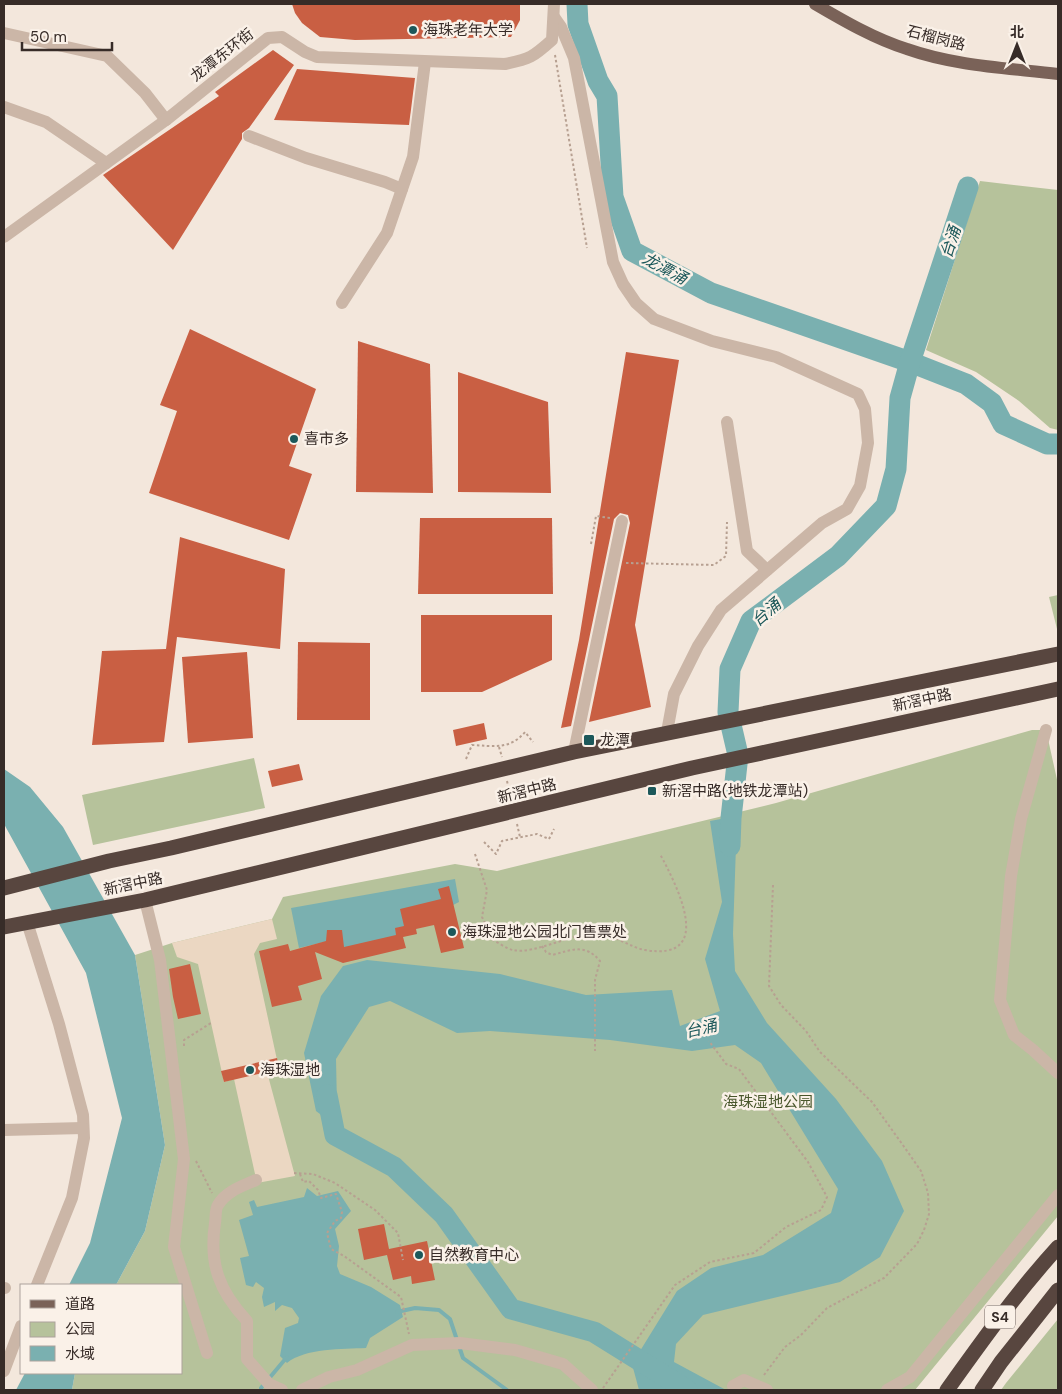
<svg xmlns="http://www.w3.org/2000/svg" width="1062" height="1394" font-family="'DM Sans','Noto Sans SC',sans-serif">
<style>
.green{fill:#b6c29b}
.plaza{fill:#ebd7c2}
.water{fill:#7ab0b0}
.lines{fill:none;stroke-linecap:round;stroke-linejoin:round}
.stream{stroke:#7ab0b0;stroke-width:4}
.river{stroke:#7ab0b0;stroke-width:21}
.building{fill:#c95f43}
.path{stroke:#b7a091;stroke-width:2;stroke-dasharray:2.5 2.5;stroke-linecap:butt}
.minor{stroke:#cbb6a7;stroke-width:12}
.major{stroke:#7a6258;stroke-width:12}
.highway{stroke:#58463f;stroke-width:15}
.poi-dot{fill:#1c585a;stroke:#faf1e8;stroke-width:2}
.labels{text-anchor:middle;stroke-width:5;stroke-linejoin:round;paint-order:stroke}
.shield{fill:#faf1e8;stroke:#726762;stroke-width:1}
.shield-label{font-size:14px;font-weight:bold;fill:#372c28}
.poi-label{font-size:15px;fill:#372c28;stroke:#faf1e8;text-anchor:start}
.street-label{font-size:15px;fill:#372c28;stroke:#faf1e8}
.park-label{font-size:15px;fill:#48562b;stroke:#faf1e8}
.water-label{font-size:16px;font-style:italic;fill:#1c585a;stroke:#faf1e8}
</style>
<rect width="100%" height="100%" fill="#f3e7dc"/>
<g class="green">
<path d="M980,181L1058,190V430L1050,428L1019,401L976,372L926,350Z"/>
<path d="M1058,595V633L1049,597Z"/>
<path d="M1032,730H1046L1058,784V1216L915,1390H72L75,1373H181V1285H116L145,1231L165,1145L135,955L172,943L272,919L283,897L455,864L497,871L776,803Z"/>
<path d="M254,758L265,808L93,845L82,795Z"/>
<path d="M1058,1319V1390H1001L1006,1383Z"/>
</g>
<path class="plaza" d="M272,919L277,939L260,943L254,954L279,1069L267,1072L295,1176L257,1183L234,1079L224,1082L198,964L177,957L172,943Z"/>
<g class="water">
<path d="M4,769L30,787L63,827L135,955L165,1145L145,1231L116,1285H69L90,1243L122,1118L86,973L4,824Z"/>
<path d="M737,816L733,934L735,971L767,1023L836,1099L882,1161L904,1211L880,1257L840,1282L703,1315L676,1344L674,1362L726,1390H639L632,1364L677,1291L711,1268L763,1255L831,1213L838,1189L761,1063L735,1045L692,1051L610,1040L490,1031L457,1033L390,1001L369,1007L336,1059L337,1106L332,1123L316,1111L304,1053L321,996L343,966L367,960L500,974L586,995L672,990L680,1026L720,1011L705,959L722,902L710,821Z"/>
<path d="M455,879L459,902L435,914L397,938L344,952L324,942L299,948L291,908Z"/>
<path d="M307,1188L317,1196L338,1191L351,1211L335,1229L339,1246L337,1266L340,1274L371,1287L400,1305L403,1317L370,1338L366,1348C343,1349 305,1348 287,1363L280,1356L285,1328L298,1323L299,1318L292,1308L282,1305L275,1311V1302L264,1307L262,1297L264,1288L256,1282L253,1287L246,1285L240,1258L249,1256L239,1220L253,1215L249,1202L254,1200L257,1207L304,1197Z"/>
<path d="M25,1373H75L72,1390H16Z"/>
</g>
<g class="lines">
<g class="stream">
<path d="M397,1312L415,1308L439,1310L450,1319L463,1358L507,1390"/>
<path d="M261,1390V1388L287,1357"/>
</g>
<g class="river">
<path d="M577,4L578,24L598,81L607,96L613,197L632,251L711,293L910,362L966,384L992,403L1003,424L1047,444H1058"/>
<path d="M730,846L731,818L738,755L728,712L730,669L751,621L838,556L886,506L896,469L900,398L910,362L968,187"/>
<path d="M327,1095L335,1135L394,1167L444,1215L511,1309L594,1332L687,1390"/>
</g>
</g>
<g class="building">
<path d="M292,4H520V20L511,37L355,40L320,37L302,23L295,13Z"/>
<path d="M273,50L294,65L249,128L242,133V139L173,250L103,175L219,96L215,92Z"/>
<path d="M297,69L415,78L409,125L274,120Z"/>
<path d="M190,329L316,389L289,466L312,474L289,540L149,493L177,411L160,405Z"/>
<path d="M358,341L430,364L433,493L356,492Z"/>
<path d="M626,352L679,360L635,625L651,707L589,722L630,523L628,515L620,513L614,519L571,726L561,728L579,640Z"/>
<path d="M458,372L548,402L551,493L458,492Z"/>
<path d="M420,518H552L553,594H418Z"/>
<path d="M180,537L285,569L280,649L177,637L164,742L92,745L102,651L166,649Z"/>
<path d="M421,615H552V660L482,692H421Z"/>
<path d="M298,642L370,643V720H297Z"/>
<path d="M247,652L253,738L188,743L182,657Z"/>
<path d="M484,723L487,739L456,746L453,730Z"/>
<path d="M299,764L303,780L272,787L268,771Z"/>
<path d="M449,886L464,948L441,953L434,925L416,929L417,934L403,937L406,948L343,963L315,952L322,979L298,986L302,1000L272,1007L259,951L288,944L290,951L326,941L327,930H342L344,947L396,935L395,928L404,926L400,909L441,899L438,889Z"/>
<path d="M190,964L201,1014L178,1019L173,997L169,969Z"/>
<path d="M277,1058L279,1069L224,1082L221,1071Z"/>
<path d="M384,1224L389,1249L427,1241L435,1280L412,1284L411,1276L393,1280L387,1255L364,1260L358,1229Z"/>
</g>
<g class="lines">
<g class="path">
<path d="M555,55L587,248"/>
<path d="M591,544L596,516L610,518"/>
<path d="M626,563L714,565L726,556L727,522"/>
<path d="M499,747L502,757"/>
<path d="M466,759L472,745C493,746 510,750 525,732L533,742"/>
<path d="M507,781L511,798"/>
<path d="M517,824L520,837"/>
<path d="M484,842L496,854L502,841L537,834L549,839L554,829"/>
<path d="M475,854L487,890L482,917L493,940C499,943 507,949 513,950C534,955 574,932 599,933C609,933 632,948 645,950C717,962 676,884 660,854"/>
<path d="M542,946L546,952L552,955C572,950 585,943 600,961L595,980V1051"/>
<path d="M184,1046V1040L211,1023"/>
<path d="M196,1161L212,1193"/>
<path d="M294,1173L313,1174L335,1183L375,1210L398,1233L403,1260"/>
<path d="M300,1174L303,1182L309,1181L318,1190L321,1198L336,1194L342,1212L341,1218L335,1221L327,1233L331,1249L344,1256L401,1297L409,1334"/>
<path d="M764,1375L785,1347L801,1335L827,1308L884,1278L917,1244L924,1230L929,1214L928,1193L921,1171L905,1148L872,1102L820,1052L806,1031L781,1005L769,986L773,885"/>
<path d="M603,1388L675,1285L710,1262L754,1253L786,1227L821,1210L827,1197L808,1162L739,1069L726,1064L709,1041"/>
</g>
<g class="minor">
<path d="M554,17L561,27L574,58L613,262L623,284L636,303L654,319L712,341L776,357L858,394L865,409L868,443L860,486L847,509L822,523L721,610L698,646L674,694L667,732"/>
<path d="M4,33L107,56L145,93L166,120"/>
<path d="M4,107L46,122L106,163"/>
<path d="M249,136L306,158L385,182L402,189"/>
<path d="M4,237L166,120L268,38L282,37L305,52L317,57L505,64C530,59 533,57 552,40L554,4"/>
<path d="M342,303L387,233L413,157L425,62"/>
<path d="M727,422L747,551L767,570"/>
<path d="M1046,730L1021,819L1011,876L1000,1000L1014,1035L1033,1050L1058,1073"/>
<path d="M574,752L622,521"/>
<path d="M145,900L160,960L184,1159L174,1247L207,1353"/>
<path d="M27,922L59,1024L83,1115L84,1138L72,1198L37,1285"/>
<path d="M4,1130L83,1128"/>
<path d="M256,1180C243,1186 226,1191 218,1205C215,1209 216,1218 215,1223C209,1264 219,1291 247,1321V1359L269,1384L282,1390"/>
<path d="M4,1288H5"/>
<path d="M4,1371L21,1326"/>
<path d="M733,1386L744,1380L767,1390"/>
<path d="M302,1390L329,1377L357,1370L412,1345L460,1343L515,1350L563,1364L592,1390"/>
<path d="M887,1390L910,1377L1058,1195"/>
</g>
<path class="major" d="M815,4C844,21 875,39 907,49C955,66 1008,68 1058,74"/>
<g class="highway">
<path d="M4,888L109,861L171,848L574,752L1058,654"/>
<path d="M4,927L145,900L692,768L1058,689"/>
<path d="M947,1390C982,1341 1017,1292 1058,1247"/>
<path d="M982,1390L1001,1362L1058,1290"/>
</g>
</g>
<g class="poi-dot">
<circle cx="413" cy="30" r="5"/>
<circle cx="294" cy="439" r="5"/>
<rect x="583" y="734" width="12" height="12" rx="2.5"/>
<rect x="647" y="786" width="10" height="10" rx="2.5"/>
<circle cx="452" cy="932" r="5"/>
<circle cx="250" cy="1070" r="5"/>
<circle cx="419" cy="1255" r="5"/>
</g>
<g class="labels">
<rect class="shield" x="985" y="1305.5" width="30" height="23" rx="4"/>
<g class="shield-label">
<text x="1000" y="1322">S4</text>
</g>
<g class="poi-label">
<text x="423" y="35">海珠老年大学</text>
<text x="304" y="444">喜市多</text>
<text x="600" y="745">龙潭</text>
<text x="662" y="796">新滘中路(地铁龙潭站)</text>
<text x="462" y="937">海珠湿地公园北门售票处</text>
<text x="260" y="1075">海珠湿地</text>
<text x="429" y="1260">自然教育中心</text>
</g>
<g class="street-label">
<text transform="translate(936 38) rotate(14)" y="5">石榴岗路</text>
<text transform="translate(222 55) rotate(-38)" y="5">龙潭东环街</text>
<text transform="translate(922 700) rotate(-12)" y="5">新滘中路</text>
<text transform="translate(527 791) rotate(-14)" y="5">新滘中路</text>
<text transform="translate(133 884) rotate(-12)" y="5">新滘中路</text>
</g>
<g class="park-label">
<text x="768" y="1107">海珠湿地公园</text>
</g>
<g class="water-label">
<text transform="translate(950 242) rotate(-72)" y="6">台涌</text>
<text transform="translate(665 268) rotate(28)" y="6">龙潭涌</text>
<text transform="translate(766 612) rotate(-41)" y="6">台涌</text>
<text transform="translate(701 1028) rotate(-13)" y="6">台涌</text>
</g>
</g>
<rect width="1062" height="1394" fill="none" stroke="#372c28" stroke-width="10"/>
<rect x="20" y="1284" width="162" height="90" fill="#faf1e8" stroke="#aca29b"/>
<rect x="30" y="1300" width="25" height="8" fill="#7a6258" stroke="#aca29b"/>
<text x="65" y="1309" font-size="15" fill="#372c28">道路</text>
<rect x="30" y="1322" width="25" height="15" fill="#b6c29b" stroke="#aca29b"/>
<text x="65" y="1334" font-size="15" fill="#372c28">公园</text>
<rect x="30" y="1346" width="25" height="15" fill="#7ab0b0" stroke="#aca29b"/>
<text x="65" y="1359" font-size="15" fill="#372c28">水域</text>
<g transform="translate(1017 45)" stroke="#faf1e8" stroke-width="4" paint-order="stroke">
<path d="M0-4L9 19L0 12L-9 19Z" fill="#372c28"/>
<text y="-8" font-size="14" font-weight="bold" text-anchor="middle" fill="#372c28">北</text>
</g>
<path d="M22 42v8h90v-8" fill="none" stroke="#372c28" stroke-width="2.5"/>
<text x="30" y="42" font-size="15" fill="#372c28" stroke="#faf1e8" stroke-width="4" paint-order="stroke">50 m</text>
</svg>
